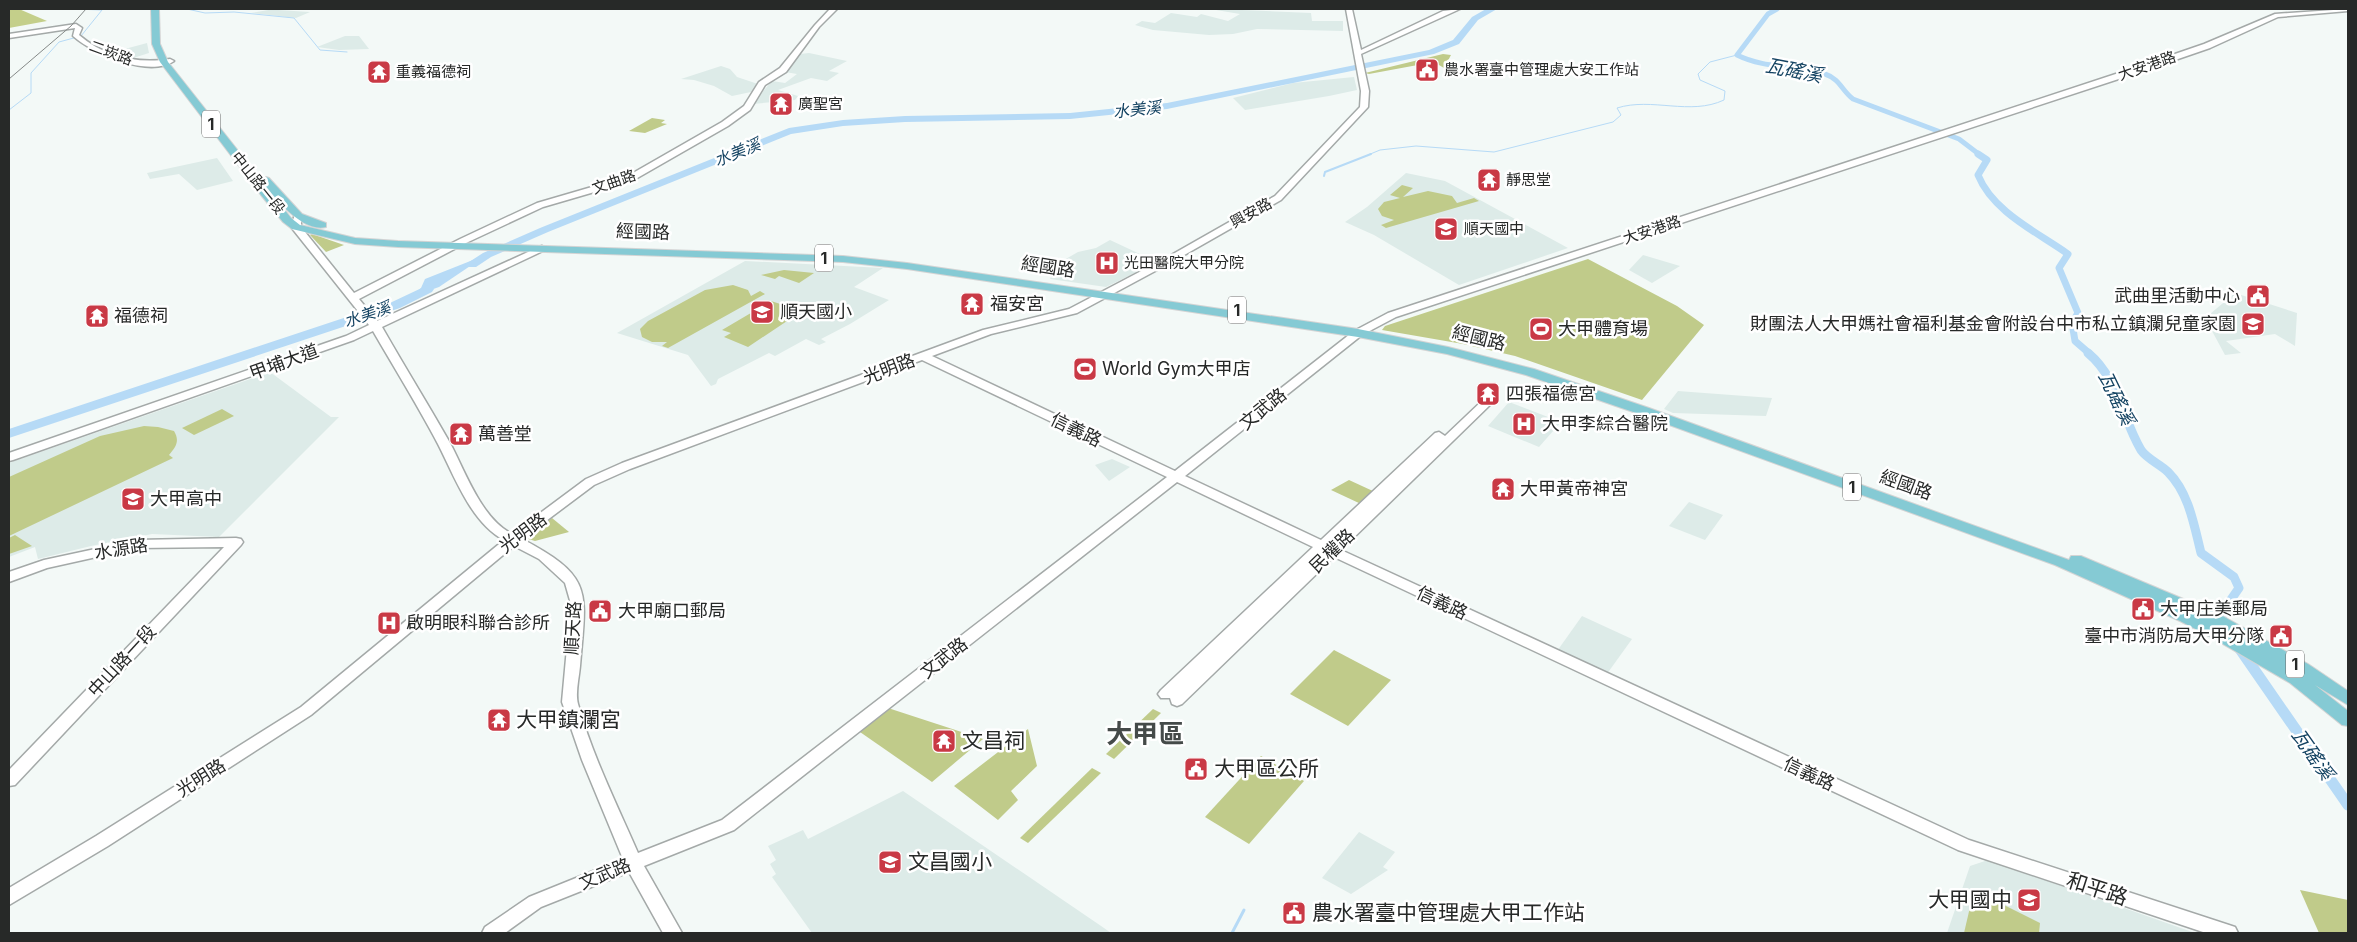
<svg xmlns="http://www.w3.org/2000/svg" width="2357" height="942" font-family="Inter,'Noto Sans TC',sans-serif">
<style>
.built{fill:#ddebe8}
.green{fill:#c0cb8a}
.forest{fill:#c4cf8a}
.water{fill:#b6daf6}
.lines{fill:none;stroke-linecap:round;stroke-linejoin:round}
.stream-far2{stroke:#b6daf6;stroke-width:1}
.stream-far1{stroke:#b6daf6;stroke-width:2}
.stream{stroke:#b6daf6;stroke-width:3}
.canal-far3{stroke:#b6daf6;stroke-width:5}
.canal-far2{stroke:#b6daf6;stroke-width:7}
.canal-far1{stroke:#b6daf6;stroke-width:9}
.canal{stroke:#b6daf6;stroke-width:11}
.river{fill:#b6daf6;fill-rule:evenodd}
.secondary-casing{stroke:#a4a9a8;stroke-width:3}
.primary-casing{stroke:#d4d4d4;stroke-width:2}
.secondary{fill:#fff;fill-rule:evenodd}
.primary{fill:#85cad4;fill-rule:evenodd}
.rail{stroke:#858988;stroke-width:1}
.labels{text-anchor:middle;stroke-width:5;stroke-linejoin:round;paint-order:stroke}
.far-street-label{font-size:15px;fill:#272928;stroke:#fff}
.far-poi-label{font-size:15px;fill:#272928;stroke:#fff;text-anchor:start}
.far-water-label{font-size:16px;font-style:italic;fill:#144362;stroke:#fff}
.shield{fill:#fff;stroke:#686968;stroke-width:1}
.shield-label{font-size:16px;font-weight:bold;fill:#272928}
.street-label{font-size:18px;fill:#272928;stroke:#fff}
.poi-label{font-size:18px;fill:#272928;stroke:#fff;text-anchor:start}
.water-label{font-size:19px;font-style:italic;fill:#144362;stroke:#fff}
.near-poi-label{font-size:21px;fill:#272928;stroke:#fff;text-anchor:start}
.near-street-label{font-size:21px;fill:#272928;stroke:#fff}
.near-district-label{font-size:26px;font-weight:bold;fill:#454a49;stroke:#fff}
</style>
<rect width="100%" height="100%" fill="#f3f9f7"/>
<g class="built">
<path d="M274,9L278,10L310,12L296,18L251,13Z"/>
<path d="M1218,9L1311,13L1312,21H1343V31L1257,29L1233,34L1209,35L1153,30L1135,25L1142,21L1155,23L1171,13L1197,17L1201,14L1228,21L1240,14L1216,10Z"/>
<path d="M345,36H359L369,49L339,50L317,47Z"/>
<path d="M147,43L149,53L130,59L110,53Z"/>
<path d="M809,53L847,61L829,71L839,73L827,81L811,78L778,90L798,96L795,100L752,104L772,81L785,83L797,74L785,72L800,54Z"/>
<path d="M721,66L730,69L737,77L758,84L751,92L732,96L714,86L694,80L681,79Z"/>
<path d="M1354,77L1357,90L1329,96L1245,110L1233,98L1293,83Z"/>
<path d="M217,158L233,181L197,190L179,174L150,179L147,173Z"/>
<path d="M1406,173L1445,181L1568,248L1459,285L1374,235L1345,222L1367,207Z"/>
<path d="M1110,240L1157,262L1106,287L1050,279L1057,264L1078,252L1096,248Z"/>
<path d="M1643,255L1680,266L1652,283L1629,270Z"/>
<path d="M745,261L883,268L854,287L889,300L850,324L821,339L826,342L819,345L806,339L775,356L769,353L718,379L716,384L711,386L688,355L617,333Z"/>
<path d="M2235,293L2297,313L2295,346L2275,334L2226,341L2241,353L2225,355L2212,331L2209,320L2210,314Z"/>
<path d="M270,372L331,417H339L219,537L152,534L91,546L38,559L35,547L9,557V463Z"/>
<path d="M1678,391L1691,392L1772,398L1766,416L1673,413L1664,409Z"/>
<path d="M1509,402L1561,422L1539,447L1488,426Z"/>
<path d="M1112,459L1130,467L1109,481L1095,465Z"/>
<path d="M1689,502L1723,515L1705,540L1669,526Z"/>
<path d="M1582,616L1632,639L1604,678L1555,654Z"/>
<path d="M903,791L1104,928L1111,933H812L772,877L776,874L770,864L776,860L768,846L803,830L808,839Z"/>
<path d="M1359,832L1395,852L1383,867L1388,870L1351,894L1322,878Z"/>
<path d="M1988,860L2195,933H1947L1970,866Z"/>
</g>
<g class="green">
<path d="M1443,54L1451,55L1444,68L1434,62L1369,74L1365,73Z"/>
<path d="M652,118L665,120L661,123L667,124L645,133L629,131Z"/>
<path d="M1402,185L1413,188L1403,197L1428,191L1452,196L1457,203L1474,198L1479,201L1386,228L1381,225L1394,220L1382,216L1378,209L1384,202L1400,198L1390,195Z"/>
<path d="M312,234L344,245L326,252L310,235Z"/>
<path d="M1588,259L1677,306L1704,325L1642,400L1515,356L1463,344L1382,330L1385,326Z"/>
<path d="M784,270L814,273L799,283L779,276L775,279L761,275Z"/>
<path d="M733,285L748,290L751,296L760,291L765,294L668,348L662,346L667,342H652L642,337L640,329L648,321L705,290Z"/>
<path d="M771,301L802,311L748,347L724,337L731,333L722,330Z"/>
<path d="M222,409L234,416L194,435L182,428Z"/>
<path d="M144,426L158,427L174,431C180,441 176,447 169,455L173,458L9,536V477L100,436Z"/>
<path d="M1349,480L1375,492L1361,504L1331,490Z"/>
<path d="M552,518L569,532L535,541L525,538Z"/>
<path d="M15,535L32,546L9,554V538Z"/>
<path d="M1334,650L1391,680L1348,726L1290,694Z"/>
<path d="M888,708L983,739L932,782L860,732Z"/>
<path d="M1153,709L1161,713L1114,759L1106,754Z"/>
<path d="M1028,729L1037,766L1011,791L1018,800L998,820L954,786Z"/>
<path d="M1261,756L1304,781L1249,844L1205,817Z"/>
<path d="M1092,768L1101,773L1028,843L1020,838Z"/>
<path d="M1974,890L2040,923L2039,933H1964Z"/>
<path d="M2300,890L2348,900V933H2319Z"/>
</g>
<path class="forest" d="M9,9H19L47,21L9,28Z"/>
<path class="water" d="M488,254L439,287L411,297L421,288L425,279Z"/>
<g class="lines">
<g class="stream-far2">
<path d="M187,9L205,13L234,12L294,18L320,50L347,52"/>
<path d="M9,110L31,93V73L59,42L81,36L102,10L75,9"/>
<path d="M1368,155L1380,150L1416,146L1494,152L1613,122L1621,115L1617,108C1652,97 1690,116 1724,100L1725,91L1700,80L1698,74L1710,62L1737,55"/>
</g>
<path class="stream-far1" d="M1324,176L1325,172L1371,154"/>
<path class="stream" d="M1232,933L1244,910"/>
<path class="canal-far3" d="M1777,9L1768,14L1737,55C1765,69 1796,65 1825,74C1840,79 1842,91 1853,99L1959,139L1980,155"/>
<path class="canal-far2" d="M1978,154L1987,160L1978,175C1993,212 2037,232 2068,254L2059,268L2078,313L2072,323L2075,341L2090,354"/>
<path class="canal-far1" d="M2088,353C2118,378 2122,418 2141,450C2147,459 2160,464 2168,472C2189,493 2194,525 2201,553L2234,577L2239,588L2223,611"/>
<g class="canal">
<path d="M2223,610L2221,621L2224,626"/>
<path d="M2240,649L2348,805"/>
</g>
<g class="river">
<path d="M1486,9H1497L1478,20L1459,44L1434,54L1167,109L1070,119L905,122L843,126L791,134L548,232L491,257L476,267H468L466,264L483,253L540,228L789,128L843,120L905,116L1070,113L1167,103L1429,50L1453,40L1472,17Z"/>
<path d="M428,285L434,289L432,292L400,308L9,438V429L392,302Z"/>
</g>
<g class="secondary-casing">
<g id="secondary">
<path d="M830,9H837L819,27L786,72L765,85L750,110L728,126L632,181L543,207L466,243L359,299L377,321L539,247L542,246L547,249L382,327C404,366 428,404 450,443C466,473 481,518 512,534L586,479L622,463L983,330L1069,309L1166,258L1275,196L1360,107L1361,91L1346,9H1352L1361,50L1443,11L1460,9L1361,54L1369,91L1368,107L1281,200L1172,262L1077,313L991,334L932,356L1175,471L1354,331L1388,313L2140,66L2204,44L2275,14L2348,9V11L2278,17L2210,48L2146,70L1396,317L1362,335L1185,476L1321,540L1435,433L1439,432L1445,436L1484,399H1492L1494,401L1492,403L1341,550L1969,840L2229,925L2235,927L2238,933H2206L1958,850L1334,557L1182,704L1177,706L1172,704L1170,698H1161L1158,694L1161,690L1313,547L1177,482L734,830L644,866L682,933H663L629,872L541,907L505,933H482L485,927L529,897L623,859L582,760L562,702L571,604L565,583L539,559L514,546L311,715L108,846L9,905V888L96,836L301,707L504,540C471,523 454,475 438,444C418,406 395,369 373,331L354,340L13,460L9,461V453L346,336L369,325L291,227L295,214H301V227L354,293L460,239L537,203L626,177L722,122L744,106L759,82L780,68L815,25ZM922,360L1167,477L722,820L638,853C617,805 592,755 578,704C575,693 579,678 580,666C586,592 595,577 522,539L594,485L630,469Z"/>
<path d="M76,24L82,28L79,35C105,57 136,64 170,59L174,61C149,78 93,54 73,36L75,28L9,38V34Z"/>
<path d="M236,538L241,539L243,542L241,545L15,785L9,786V770L224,547L137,548L47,568L9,582V572L44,560L137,540Z"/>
</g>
</g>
<g class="primary-casing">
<g id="primary">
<path d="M151,9H159L160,44L168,62L291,218L300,225L355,238L398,241L843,256L907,263L1358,329L1448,347L1534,369L1649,408L2069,560L2071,556H2081L2219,614L2308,664L2348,691V705L2315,685L2348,711V726L2342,725L2290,683L2209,636L2180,621L2055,565L1639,414L1526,375L1447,354L1358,337L907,269L843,262L398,247L355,244L292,229L283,222L261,195L160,62L152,44Z"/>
<path d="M266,177L269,178L302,214L326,223V227C302,233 274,197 261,180Z"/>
</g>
</g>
<use href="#secondary" class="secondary"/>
<use href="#primary" class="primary"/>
<path class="rail" d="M9,79L71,26L86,9"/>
</g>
<defs>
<g id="civic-square" transform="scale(1.25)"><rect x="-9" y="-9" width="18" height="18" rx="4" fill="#c93945" stroke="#fff"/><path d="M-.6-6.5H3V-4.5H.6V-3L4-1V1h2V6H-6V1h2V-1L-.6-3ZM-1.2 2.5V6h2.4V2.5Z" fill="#fff"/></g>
<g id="temple-square" transform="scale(1.25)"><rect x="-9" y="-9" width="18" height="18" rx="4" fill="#c93945" stroke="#fff"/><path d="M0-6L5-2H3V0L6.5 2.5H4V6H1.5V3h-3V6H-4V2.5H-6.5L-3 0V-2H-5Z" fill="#fff"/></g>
<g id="school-square" transform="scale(1.25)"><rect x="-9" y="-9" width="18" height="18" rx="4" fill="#c93945" stroke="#fff"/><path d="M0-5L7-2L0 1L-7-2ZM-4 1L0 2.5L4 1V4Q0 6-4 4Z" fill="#fff"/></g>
<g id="hospital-square" transform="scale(1.25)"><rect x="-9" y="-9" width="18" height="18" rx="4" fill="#c93945" stroke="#fff"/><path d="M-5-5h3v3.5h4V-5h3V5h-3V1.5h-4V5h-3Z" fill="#fff"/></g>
<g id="stadium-square" transform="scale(1.25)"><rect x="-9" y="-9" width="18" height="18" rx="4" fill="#c93945" stroke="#fff"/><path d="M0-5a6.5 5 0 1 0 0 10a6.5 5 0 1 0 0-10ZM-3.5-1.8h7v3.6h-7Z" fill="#fff"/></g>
</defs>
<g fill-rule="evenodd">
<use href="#civic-square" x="1427" y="70"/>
<use href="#temple-square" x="379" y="72"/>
<use href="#temple-square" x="781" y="104"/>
<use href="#temple-square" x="1489" y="180"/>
<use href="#school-square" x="1446" y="229"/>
<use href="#hospital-square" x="1107" y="263"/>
<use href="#civic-square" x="2258" y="296"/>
<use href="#temple-square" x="972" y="304"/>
<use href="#school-square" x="762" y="312"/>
<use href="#temple-square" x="97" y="316"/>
<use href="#school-square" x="2253" y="324"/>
<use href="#stadium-square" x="1541" y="329"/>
<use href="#stadium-square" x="1085" y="369"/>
<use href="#temple-square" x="1488" y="394"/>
<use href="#hospital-square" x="1524" y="424"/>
<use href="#temple-square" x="461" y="434"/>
<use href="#temple-square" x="1503" y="489"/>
<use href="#school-square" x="133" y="499"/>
<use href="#civic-square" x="2143" y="609"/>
<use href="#civic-square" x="600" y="611"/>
<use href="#hospital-square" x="389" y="623"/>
<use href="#civic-square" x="2281" y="636"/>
<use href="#temple-square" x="499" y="720"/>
<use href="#temple-square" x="944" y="741"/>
<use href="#civic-square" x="1196" y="769"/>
<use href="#school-square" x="890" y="862"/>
<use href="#school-square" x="2029" y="900"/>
<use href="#civic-square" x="1294" y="913"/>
</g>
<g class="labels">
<g class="far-street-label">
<text transform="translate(111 53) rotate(20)" y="5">二崁路</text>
<text transform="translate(2147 66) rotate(-19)" y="5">大安港路</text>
<text transform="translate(614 182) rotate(-19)" y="5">文曲路</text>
<text transform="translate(258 183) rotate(51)" y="5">中山路一段</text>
<text transform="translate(1251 213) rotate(-29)" y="5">興安路</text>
<text transform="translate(1652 230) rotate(-18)" y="5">大安港路</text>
</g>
<g class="far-poi-label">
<text x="1444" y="75">農水署臺中管理處大安工作站</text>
<text x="396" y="77">重義福德祠</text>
<text x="798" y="109">廣聖宮</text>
<text x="1506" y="185">靜思堂</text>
<text x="1464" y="234">順天國中</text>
<text x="1124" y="268">光田醫院大甲分院</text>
</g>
<g class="far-water-label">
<text transform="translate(1137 109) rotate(-6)" y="6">水美溪</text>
<text transform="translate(737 152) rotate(-22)" y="6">水美溪</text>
<text transform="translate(367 314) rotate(-19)" y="6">水美溪</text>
</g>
<g class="shield">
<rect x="202" y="110.5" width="18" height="27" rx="4"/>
<rect x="815" y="244.5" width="18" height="27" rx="4"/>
<rect x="1228" y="296.5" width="18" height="27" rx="4"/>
<rect x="1843" y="473.5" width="18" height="27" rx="4"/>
<rect x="2286" y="650.5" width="18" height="27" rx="4"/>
</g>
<g class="shield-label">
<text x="211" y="130">1</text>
<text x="824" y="264">1</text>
<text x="1237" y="316">1</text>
<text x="1852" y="493">1</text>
<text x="2295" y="670">1</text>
</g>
<g class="street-label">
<text transform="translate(643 232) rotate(2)" y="6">經國路</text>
<text transform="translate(1048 267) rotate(9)" y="6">經國路</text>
<text transform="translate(1479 338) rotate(14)" y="6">經國路</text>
<text transform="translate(284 362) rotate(-20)" y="6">甲埔大道</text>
<text transform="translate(889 369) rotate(-21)" y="6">光明路</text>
<text transform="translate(1263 409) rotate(-39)" y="6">文武路</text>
<text transform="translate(1076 430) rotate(26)" y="6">信義路</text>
<text transform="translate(1906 485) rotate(20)" y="6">經國路</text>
<text transform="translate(523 533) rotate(-37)" y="6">光明路</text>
<text transform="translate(121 549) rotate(-9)" y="6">水源路</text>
<text transform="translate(1332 551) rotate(-44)" y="6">民權路</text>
<text transform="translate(1442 603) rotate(25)" y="6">信義路</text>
<text transform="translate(573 628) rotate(-87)" y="6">順天路</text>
<text transform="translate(944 658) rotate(-38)" y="6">文武路</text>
<text transform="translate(122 661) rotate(-47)" y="6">中山路一段</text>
<text transform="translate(1809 774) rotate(25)" y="6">信義路</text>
<text transform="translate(201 778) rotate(-32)" y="6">光明路</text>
<text transform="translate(605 874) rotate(-22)" y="6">文武路</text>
</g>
<g class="poi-label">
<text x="2240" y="302" text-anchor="end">武曲里活動中心</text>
<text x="990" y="310">福安宮</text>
<text x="780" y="318">順天國小</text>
<text x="114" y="322">福德祠</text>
<text x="2236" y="330" text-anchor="end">財團法人大甲媽社會福利基金會附設台中市私立鎮瀾兒童家園</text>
<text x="1558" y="335">大甲體育場</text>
<text x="1102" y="375">World Gym大甲店</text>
<text x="1506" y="400">四張福德宮</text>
<text x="1542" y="430">大甲李綜合醫院</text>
<text x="478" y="440">萬善堂</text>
<text x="1520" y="495">大甲黃帝神宮</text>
<text x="150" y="505">大甲高中</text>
<text x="2160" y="615">大甲庄美郵局</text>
<text x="618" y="617">大甲廟口郵局</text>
<text x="406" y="629">啟明眼科聯合診所</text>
<text x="2264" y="642" text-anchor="end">臺中市消防局大甲分隊</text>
</g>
<g class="water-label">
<text transform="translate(1794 70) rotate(11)" y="7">瓦磘溪</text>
<text transform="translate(2117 398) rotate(64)" y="7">瓦磘溪</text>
<text transform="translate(2313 754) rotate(55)" y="7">瓦磘溪</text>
</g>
<g class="near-poi-label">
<text x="516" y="727">大甲鎮瀾宮</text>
<text x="962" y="748">文昌祠</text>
<text x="1214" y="776">大甲區公所</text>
<text x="908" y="869">文昌國小</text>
<text x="2012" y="907" text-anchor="end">大甲國中</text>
<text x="1312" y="920">農水署臺中管理處大甲工作站</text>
</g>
<g class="near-street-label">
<text transform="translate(2097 889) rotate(18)" y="7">和平路</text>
</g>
<g class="near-district-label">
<text x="1145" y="743">大甲區</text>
</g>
</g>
<rect width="2357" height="942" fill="none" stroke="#272928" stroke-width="20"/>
</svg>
